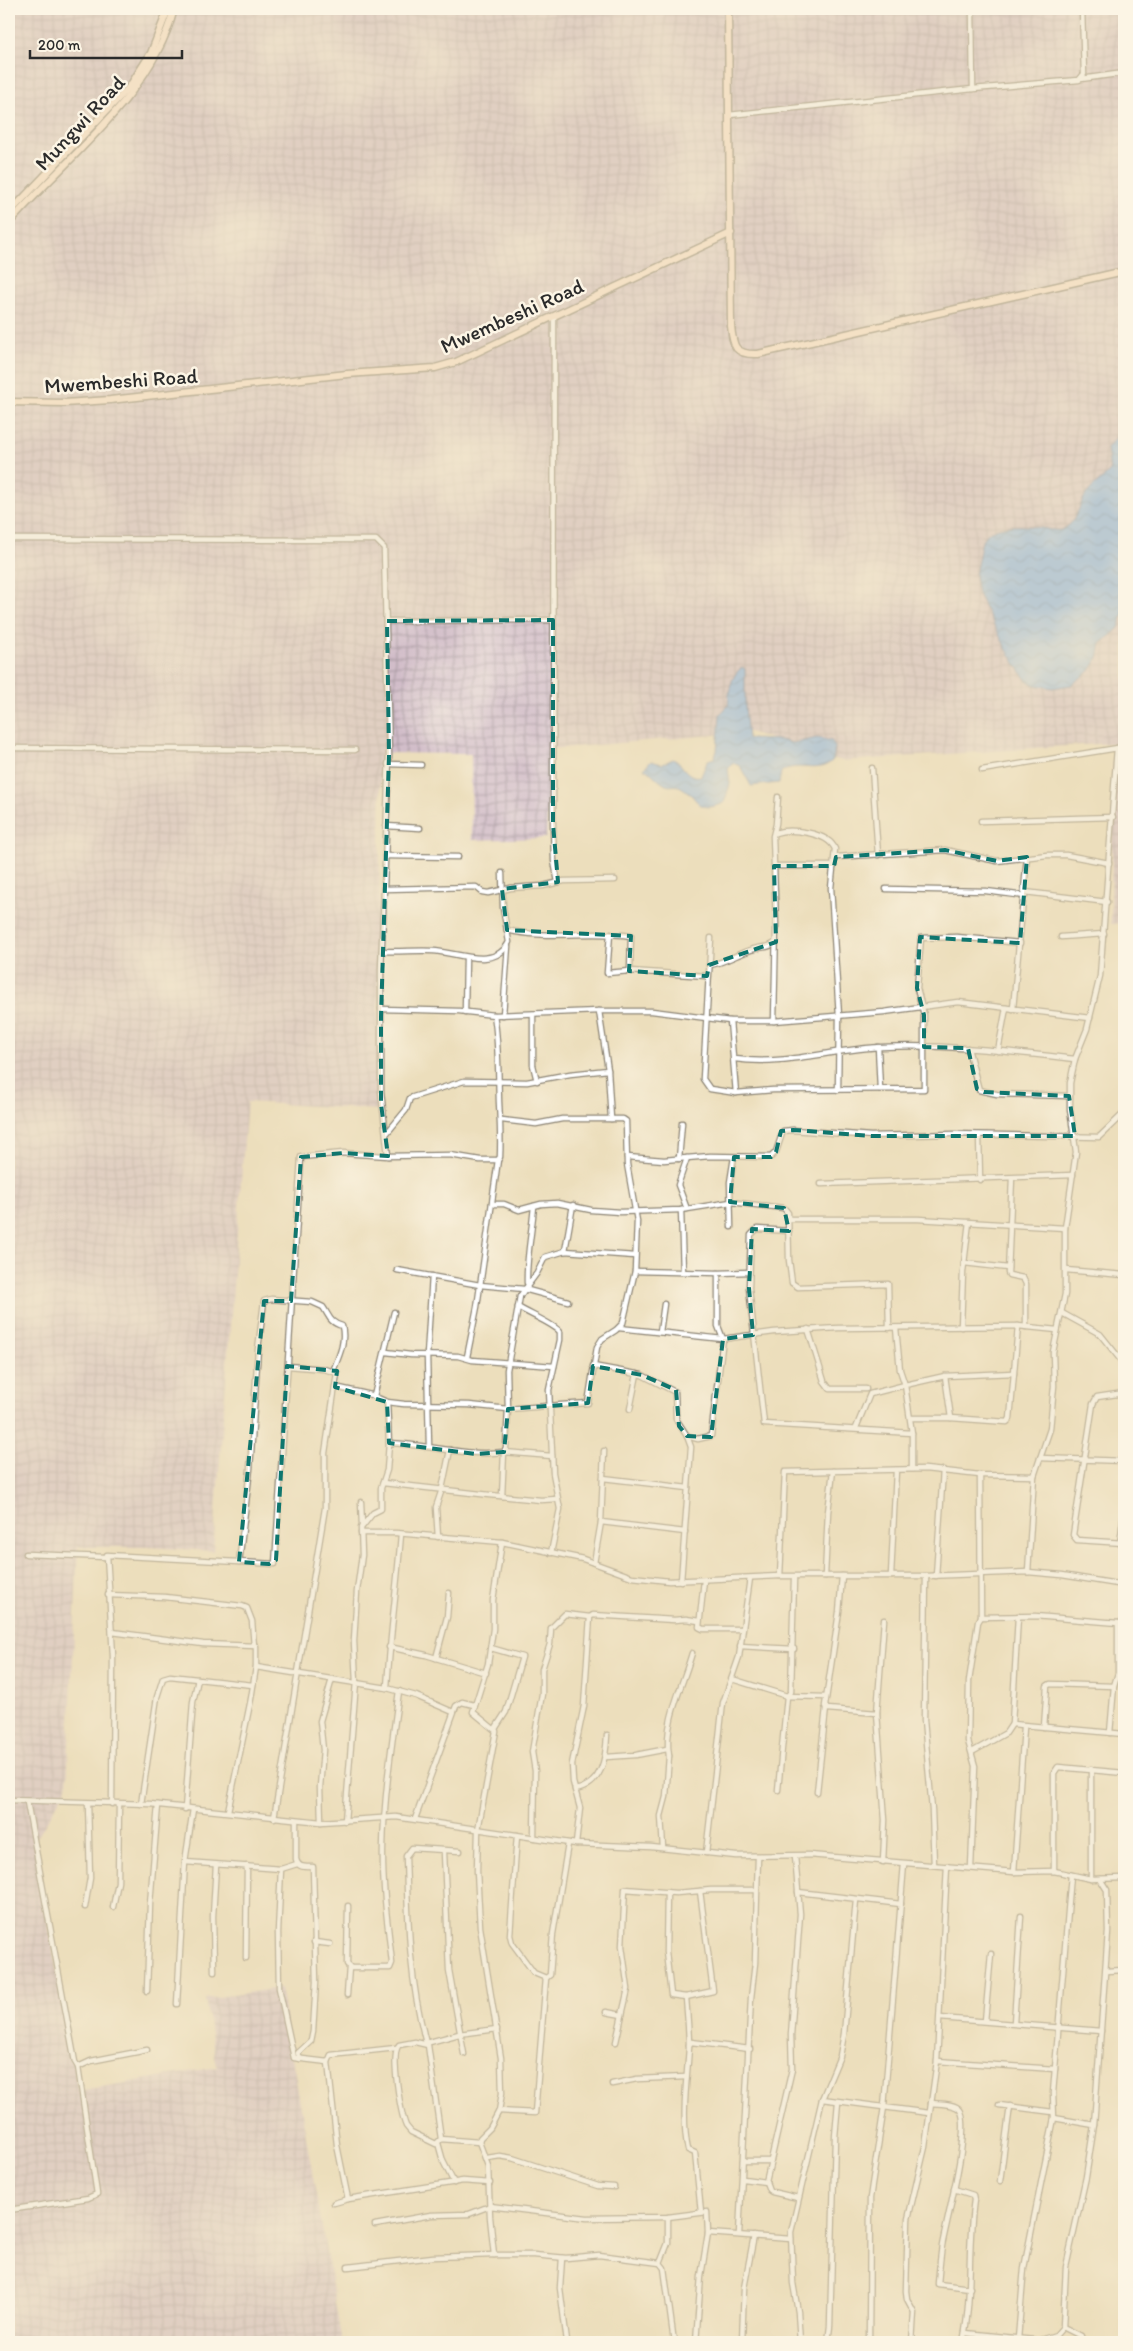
<svg xmlns="http://www.w3.org/2000/svg" width="1133" height="2351" font-family="Itim,sans-serif">
<style>
.industrial{fill:url(#industrial-grid)}
.water{fill:url(#water-waves);stroke:#566e8c}
.lines{fill:none;stroke-linecap:round;stroke-linejoin:round}
.street-casing{stroke:#8c8474;stroke-width:7}
.secondary-casing{stroke:#8c8474;stroke-width:9}
.street{stroke:#fff;stroke-width:4.5}
.secondary{stroke:#fde4d0;stroke-width:6}
.marked{fill:none;stroke:#0f766e;stroke-width:4;stroke-dasharray:10 6;stroke-linejoin:round}
.labels{text-anchor:middle;stroke-width:5;stroke-linejoin:round;paint-order:stroke}
.street-label{font-size:21px;fill:#2b2b2b;stroke:#fcf5e5}
</style>
<defs>
<pattern id="industrial-grid" width="8" height="8" patternUnits="userSpaceOnUse" patternTransform="scale(1.25)"><rect width="8" height="8" fill="#d1bdc9"/><path d="M0 4h8M4 0v8" fill="none" stroke="#aa9aa3"/></pattern>
<pattern id="water-waves" width="16" height="10" patternUnits="userSpaceOnUse" patternTransform="scale(1.25)"><rect width="16" height="10" fill="#80b1ec"/><path d="M0 5q4-4 8 0t8 0" fill="none" stroke="#6990bf"/></pattern>
</defs>
<rect width="100%" height="100%" fill="#fcf5e5"/>
<filter id="ink" filterUnits="userSpaceOnUse"><feTurbulence type="fractalNoise" baseFrequency=".02" numOctaves="2"/><feDisplacementMap in="SourceGraphic" scale="10" xChannelSelector="R" yChannelSelector="G"/><feConvolveMatrix kernelMatrix="1 2 1 2 8 2 1 2 1" color-interpolation-filters="sRGB"/></filter>
<filter id="wash" filterUnits="userSpaceOnUse"><feTurbulence type="fractalNoise" baseFrequency=".0096" numOctaves="4" result="noise"/><feDisplacementMap in="SourceGraphic" scale="20" xChannelSelector="R" yChannelSelector="G"/><feGaussianBlur stdDeviation="1.12" result="paint"/><feColorMatrix in="noise" values="0 0 0 0 0 0 0 0 0 0 0 0 0 0 0 0 0 1.4 0 .05"/><feComposite in="paint" operator="in"/></filter>
<g filter="url(#wash)">
<rect width="100%" height="100%" fill="#ecdebc"/>
<path class="industrial" d="M9,9H1124V923L1111,924L1113,743L842,761L749,732L551,749L546,838L472,840L471,754L381,753L377,1110L247,1102L213,1551L146,1547H78L67,1787L34,1843L78,2091L217,2067L205,1999L280,1988L342,2342H9Z"/>
<g class="water">
<path d="M1124,401V611L1119,628L1101,644L1098,658L1090,671L1071,685L1053,688L1034,685L1026,680L1008,652L978,594L975,575L982,541C991,522 1024,525 1042,528C1049,529 1055,531 1061,530C1076,525 1078,507 1085,496C1091,487 1103,479 1110,471L1107,448L1122,431Z"/>
<path d="M742,667L745,669V706L748,739L780,740L793,743L817,738L832,741L835,748L833,760C818,776 797,760 781,772L779,783L751,786L740,766L733,763L728,769L730,784L724,803C695,814 701,799 681,787C676,784 670,787 666,785C657,781 653,772 644,769L651,761L662,764L673,759C684,764 686,779 701,776L708,760L714,758L717,751L720,714L728,706C729,691 730,677 742,667Z"/>
</g>
</g>
<g filter="url(#ink)">
<g class="lines">
<g class="street-casing">
<g id="street">
<path d="M972,9L973,89"/>
<path d="M1081,79L1124,73"/>
<path d="M729,115L973,89L1079,80L1084,74L1082,9"/>
<path d="M554,316L553,824L554,861L558,882"/>
<path d="M9,539L376,540L384,548L389,755L381,969V1091L388,1156"/>
<path d="M387,621L553,620"/>
<path d="M9,748L355,750"/>
<path d="M388,764L421,765"/>
<path d="M872,768L878,855"/>
<path d="M982,770L1124,747"/>
<path d="M981,821L1113,817"/>
<path d="M386,826L420,828"/>
<path d="M775,833C790,828 828,832 835,849L831,888L839,1016L838,1090"/>
<path d="M385,856L458,857"/>
<path d="M836,857L945,850L997,861L1047,855H1066L1109,863"/>
<path d="M774,866H834"/>
<path d="M384,889L476,887L482,892L488,893L511,888L543,886L564,881L615,880"/>
<path d="M886,889L986,891L1025,896"/>
<path d="M1025,892L1107,902"/>
<path d="M507,930C548,940 590,930 631,936L630,971"/>
<path d="M610,934L607,973L630,971L707,976"/>
<path d="M1061,937L1104,934"/>
<path d="M711,938L703,1079L710,1089L736,1093L773,1090L924,1089V1015L917,988L921,938L957,937L1020,943"/>
<path d="M382,951C399,952 417,950 433,951C457,952 495,971 509,942L503,908L502,873"/>
<path d="M709,965C725,963 738,953 754,949C763,946 768,949 776,942"/>
<path d="M381,1009L459,1011L494,1015L599,1011"/>
<path d="M1013,1009L1027,857"/>
<path d="M465,1012L466,958"/>
<path d="M533,1014V1065L537,1081"/>
<path d="M503,1015L508,946"/>
<path d="M730,1021L736,1093"/>
<path d="M774,1021L776,925L773,836L776,824L778,797"/>
<path d="M878,1047L880,1089"/>
<path d="M968,1048L979,1090L997,1094L1069,1096"/>
<path d="M998,1051L1006,1008"/>
<path d="M735,1059C784,1066 833,1049 882,1047C946,1044 1012,1052 1075,1059"/>
<path d="M611,1119L608,1070L599,1011H652L730,1021H774L884,1012L958,1002L1090,1018"/>
<path d="M387,1133L406,1110L410,1098L464,1081L527,1082L570,1074L608,1070"/>
<path d="M979,1135L980,1180"/>
<path d="M627,1157L664,1160L710,1156L771,1157L776,1152L783,1131L793,1130L871,1136L955,1134L1099,1137L1124,1113"/>
<path d="M679,1159L682,1123"/>
<path d="M1012,1178L1008,1273L1009,1275L1023,1278L1026,1284V1327"/>
<path d="M821,1184L1073,1175"/>
<path d="M492,1204H504L519,1210L541,1204L557,1203L591,1210L620,1212L681,1210L731,1202L784,1208L788,1213L789,1260L792,1283L798,1287L888,1284L889,1328"/>
<path d="M687,1209L678,1185L687,1158"/>
<path d="M681,1210L683,1272"/>
<path d="M789,1219H918L1065,1228"/>
<path d="M731,1227L730,1182L734,1157"/>
<path d="M789,1231L757,1229L751,1235L749,1288L764,1424L912,1433L905,1385L945,1376L1014,1373"/>
<path d="M565,1251L573,1205"/>
<path d="M964,1263L1008,1268"/>
<path d="M397,1270L480,1285L524,1289L568,1301"/>
<path d="M1066,1270L1124,1275"/>
<path d="M635,1271L718,1273L749,1272"/>
<path d="M718,1273V1326L723,1339L774,1332L838,1328L1018,1326L1057,1330"/>
<path d="M527,1283C526,1258 532,1232 534,1206"/>
<path d="M518,1307C527,1313 556,1325 560,1332V1340L549,1390L553,1473L560,1509L551,1553"/>
<path d="M1062,1313L1100,1334L1124,1364"/>
<path d="M961,1327L963,1272L969,1222"/>
<path d="M619,1328L723,1339L711,1436L698,1439L687,1436"/>
<path d="M808,1329L824,1381L830,1389H866"/>
<path d="M660,1332L664,1304"/>
<path d="M386,1352L411,1355L458,1356L472,1360L554,1366"/>
<path d="M467,1357L477,1307L498,1160"/>
<path d="M593,1366L642,1375L675,1392L676,1419L687,1436L691,1447L681,1581"/>
<path d="M945,1376L951,1418"/>
<path d="M335,1387L371,1395L387,1402L404,1404L469,1405L508,1409L588,1403L597,1347L602,1339L616,1330L623,1323L635,1271L637,1221L627,1164L626,1121L623,1119H562L536,1124L502,1120"/>
<path d="M1124,1393L1097,1397L1093,1404L1073,1535L1077,1540L1124,1543"/>
<path d="M374,1396L394,1312"/>
<path d="M630,1409L637,1374"/>
<path d="M911,1418H951L1007,1422L1010,1419L1018,1326"/>
<path d="M856,1428L870,1394L905,1385L900,1370L896,1328"/>
<path d="M389,1443C427,1444 465,1457 504,1452L506,1449L508,1409L507,1370L520,1296L537,1273L545,1257L565,1251L635,1256"/>
<path d="M429,1446L427,1355L432,1276"/>
<path d="M1040,1458L1124,1461"/>
<path d="M912,1469V1433"/>
<path d="M603,1478L688,1488"/>
<path d="M383,1483L490,1495L541,1500L557,1499"/>
<path d="M502,1496L504,1452L552,1456"/>
<path d="M361,1502L362,1526"/>
<path d="M601,1522L685,1532"/>
<path d="M361,1533H396L502,1542L583,1559L632,1577L669,1581L780,1576H926L1028,1572L1062,1575L1124,1585"/>
<path d="M438,1537L436,1507L442,1489L450,1450"/>
<path d="M1120,1543L1124,1512"/>
<path d="M26,1554L106,1557"/>
<path d="M239,1562L250,1469L258,1349L264,1301L271,1299L312,1302L323,1307C330,1317 329,1322 342,1326C346,1342 339,1356 333,1371"/>
<path d="M594,1563L601,1522L604,1451"/>
<path d="M1028,1572L1034,1476L1050,1429L1054,1386L1053,1352L1065,1294V1228L1076,1152L1070,1109V1083L1075,1059L1087,1029L1100,976L1117,748"/>
<path d="M780,1576L785,1472L925,1469L980,1475L1034,1476"/>
<path d="M825,1576L828,1512L833,1471"/>
<path d="M842,1576L839,1612L825,1706L827,1709L877,1713"/>
<path d="M891,1576L896,1470"/>
<path d="M926,1576L924,1720L932,1810L934,1865"/>
<path d="M936,1576L943,1470"/>
<path d="M704,1580L699,1627L703,1629H742"/>
<path d="M108,1595L165,1597L242,1606L247,1608L252,1621L254,1646"/>
<path d="M1018,1616L1012,1724L1124,1734"/>
<path d="M981,1617L1035,1616L1118,1623"/>
<path d="M112,1632L203,1644L256,1646V1667L251,1699L228,1811"/>
<path d="M740,1646L794,1649"/>
<path d="M389,1647L426,1655L486,1673"/>
<path d="M491,1648L522,1657L506,1712L495,1729"/>
<path d="M436,1658L447,1617L449,1593"/>
<path d="M256,1667L387,1688L416,1696L453,1712"/>
<path d="M732,1679L787,1696L791,1692L794,1579"/>
<path d="M387,1688C390,1636 397,1586 401,1534"/>
<path d="M1044,1727L1047,1686L1050,1684L1114,1686"/>
<path d="M1110,1733L1114,1686L1118,1673V1623L1124,1624"/>
<path d="M972,1752L1006,1733L1012,1724"/>
<path d="M669,1756C663,1723 683,1685 692,1653"/>
<path d="M606,1757L636,1755L667,1749"/>
<path d="M1091,1769V1879"/>
<path d="M575,1790C602,1785 606,1759 607,1735"/>
<path d="M778,1790L787,1696L826,1697"/>
<path d="M817,1792L826,1708"/>
<path d="M9,1800L150,1804L321,1822L396,1817L576,1844L651,1847L736,1856L809,1855L1014,1872L1054,1871L1091,1879L1124,1878"/>
<path d="M112,1804L113,1656L107,1555L275,1564L301,1157L343,1153L388,1156L450,1155L480,1160H498L500,1157C501,1137 500,1121 499,1102C498,1072 499,1044 494,1015"/>
<path d="M141,1804L157,1697L163,1678L170,1676L253,1685"/>
<path d="M185,1809L193,1702L198,1679"/>
<path d="M274,1818L325,1508V1453L337,1373L324,1369L288,1366"/>
<path d="M415,1819L456,1706L462,1702L474,1705"/>
<path d="M296,1820V1859C298,1868 304,1867 313,1867L316,1982L313,2031L311,2041L298,2053L300,2059"/>
<path d="M345,1821L356,1682L354,1641L357,1591L362,1555L361,1528L373,1513L381,1509V1488L387,1470L389,1443L387,1402"/>
<path d="M321,1822L320,1787L323,1750L320,1721L332,1679"/>
<path d="M517,1835L510,1935L512,1943L534,1973L546,1978L550,1975L553,1934L568,1844"/>
<path d="M534,1838L535,1771L532,1752L542,1694V1669L550,1644L551,1628L565,1614L590,1617"/>
<path d="M576,1844L580,1808L573,1782L572,1764L584,1706L590,1617L593,1615L674,1620L686,1619L699,1621"/>
<path d="M663,1848L661,1816L666,1797L669,1756"/>
<path d="M460,1851L412,1848L406,1856C408,1921 409,1980 426,2043L459,2034L497,2029"/>
<path d="M444,1852L449,1970L464,2054"/>
<path d="M706,1853L723,1703L739,1657L750,1578"/>
<path d="M795,1856L800,1914L791,2035L792,2069L766,2182L769,2190L772,2192L798,2198"/>
<path d="M185,1862L281,1869L297,1864"/>
<path d="M883,1862L885,1820L877,1713L884,1620"/>
<path d="M971,1868L975,1766L968,1741L969,1681L978,1622L981,1617L980,1475"/>
<path d="M281,1869L278,1932L279,1988L294,2058L328,2062"/>
<path d="M1054,1871V1773L1058,1767L1124,1773"/>
<path d="M1014,1872L1024,1727"/>
<path d="M667,1892L666,1952L671,1995L686,1997L713,1991L700,1891"/>
<path d="M798,1892L901,1904"/>
<path d="M348,1906L347,1964L351,1968H390L392,1963C388,1925 382,1887 383,1848C384,1796 392,1743 399,1691"/>
<path d="M85,1907L90,1878L88,1803"/>
<path d="M113,1907L118,1882L119,1804"/>
<path d="M314,1942L330,1944"/>
<path d="M246,1958L247,1866"/>
<path d="M1106,1971L1124,1970"/>
<path d="M214,1972L213,1916L216,1865"/>
<path d="M147,1991L150,1904L158,1805"/>
<path d="M347,1995L349,1967"/>
<path d="M686,1997C687,2013 689,2030 689,2047C687,2080 681,2117 688,2150L695,2153L701,2212"/>
<path d="M177,2004L185,1862L193,1809"/>
<path d="M606,2012L622,2015L628,1989L622,1946L625,1889L676,1893L711,1890H757"/>
<path d="M940,2018L1101,2031"/>
<path d="M985,2021L991,1954"/>
<path d="M1014,2023L1021,1916"/>
<path d="M616,2042L622,2015"/>
<path d="M689,2045L691,2042L750,2049"/>
<path d="M937,2061L1055,2069"/>
<path d="M78,2067L91,2061L147,2050"/>
<path d="M612,2084L637,2079L686,2077"/>
<path d="M822,2099L929,2113"/>
<path d="M931,2103C939,2104 955,2103 960,2110C972,2125 946,2223 942,2246C940,2259 939,2272 938,2284L970,2288"/>
<path d="M999,2105L1053,2112"/>
<path d="M499,2111L535,2113L546,1978"/>
<path d="M1054,2118L1094,2125"/>
<path d="M441,2139L428,2045L415,2042L399,2045C390,2054 401,2114 406,2126L411,2132L436,2144L441,2139L479,2142"/>
<path d="M438,2143L443,2161L454,2183"/>
<path d="M487,2158L500,2156L512,2158L598,2186L614,2187"/>
<path d="M743,2161H771"/>
<path d="M743,2179L766,2182"/>
<path d="M1000,2181L1010,2106"/>
<path d="M954,2189L973,2195L974,2200C967,2248 973,2295 963,2342"/>
<path d="M348,2199L337,2145L328,2062L331,2055L396,2048"/>
<path d="M334,2203L348,2199L463,2181L490,2183"/>
<path d="M9,2210L88,2198L97,2194L78,2067L75,2062L27,1802"/>
<path d="M375,2225L431,2215L469,2214L490,2206L587,2218L668,2217L707,2212L708,2233L701,2276L696,2342"/>
<path d="M708,2233L791,2239"/>
<path d="M739,2234L751,1998L755,1963L758,1857"/>
<path d="M494,2255L490,2217L488,2166L479,2142L480,2138L490,2128L499,2111L502,2093L501,2058L480,1927L477,1871L478,1830L496,1731L473,1712L488,1664L493,1629V1600L502,1542"/>
<path d="M562,2258L560,2288L567,2342"/>
<path d="M660,2263L668,2243V2217"/>
<path d="M348,2267L433,2257L494,2255H534L566,2258L599,2255L660,2263L664,2268L674,2342"/>
<path d="M1063,2327L1081,2336L1082,2342"/>
<path d="M965,2333L1034,2340L1038,2342"/>
<path d="M1124,2335V2333"/>
<path d="M1018,2339L1024,2268L1054,2118L1053,2093L1071,1875"/>
<path d="M1037,2341L1056,2335L1063,2327L1066,2267L1086,2177L1094,2125L1108,1932L1107,1890L1100,1879"/>
<path d="M742,2342L744,2288L754,2236"/>
<path d="M800,2342L798,2312L793,2283L791,2232L822,2099L840,2056L844,2034L856,1900"/>
<path d="M828,2342L830,2326L835,2137L838,2102"/>
<path d="M869,2342L870,2198L884,2107L904,1864"/>
<path d="M912,2342L914,2312L907,2299L906,2291L908,2219L925,2147L937,2061L947,1866"/>
</g>
</g>
<g class="secondary-casing">
<g id="secondary">
<path d="M728,9L731,326C733,347 735,355 758,354L1124,271"/>
<path d="M9,213L130,86L151,53L168,9"/>
<path d="M9,223C66,158 152,95 174,9"/>
<path d="M9,402L64,403L110,400L347,374L435,368L456,362L731,233"/>
</g>
</g>
<use href="#street" class="street"/>
<use href="#secondary" class="secondary"/>
</g>
</g>
<path d="M0 0H1133V2351H0ZM553,620V824L558,882L502,889L507,930L631,936L629,971L707,976L709,965L776,942L774,866H834L836,857L945,850L997,861L1027,857L1020,943L920,937L917,988L924,1015V1047L968,1048L977,1089L984,1092L1069,1096L1075,1136H871L793,1130L781,1131L776,1152L771,1157H734L730,1202L784,1208L789,1231L752,1229L749,1288L753,1335L723,1339L711,1437L687,1436L679,1426L676,1390L642,1375L593,1366L588,1403L508,1409L504,1452L475,1454L389,1443L387,1402L335,1387L337,1371L287,1366L276,1560L269,1564L239,1562L264,1301H291L301,1157L343,1153L388,1156L381,1104V1017L389,755L387,621Z" fill="#ecdebc" fill-opacity=".55" fill-rule="evenodd"/>
<path class="marked" d="M553,620V824L558,882L502,889L507,930L631,936L629,971L707,976L709,965L776,942L774,866H834L836,857L945,850L997,861L1027,857L1020,943L920,937L917,988L924,1015V1047L968,1048L977,1089L984,1092L1069,1096L1075,1136H871L793,1130L781,1131L776,1152L771,1157H734L730,1202L784,1208L789,1231L752,1229L749,1288L753,1335L723,1339L711,1437L687,1436L679,1426L676,1390L642,1375L593,1366L588,1403L508,1409L504,1452L475,1454L389,1443L387,1402L335,1387L337,1371L287,1366L276,1560L269,1564L239,1562L264,1301H291L301,1157L343,1153L388,1156L381,1104V1017L389,755L387,621Z"/>
<g class="labels">
<g class="street-label">
<text transform="translate(80 123) rotate(-47)" y="7">Mungwi Road</text>
<text transform="translate(512 316) rotate(-24)" y="7">Mwembeshi Road</text>
<text transform="translate(121 381) rotate(-4)" y="7">Mwembeshi Road</text>
</g>
</g>
<rect width="1133" height="2351" fill="none" stroke="#fcf5e5" stroke-width="30"/>
<path d="M30 50v8h152v-8" fill="none" stroke="#2b2b2b" stroke-width="2.5"/>
<text x="38" y="50" font-size="15" fill="#2b2b2b" stroke="#fcf5e5" stroke-width="4" paint-order="stroke">200 m</text>
</svg>
